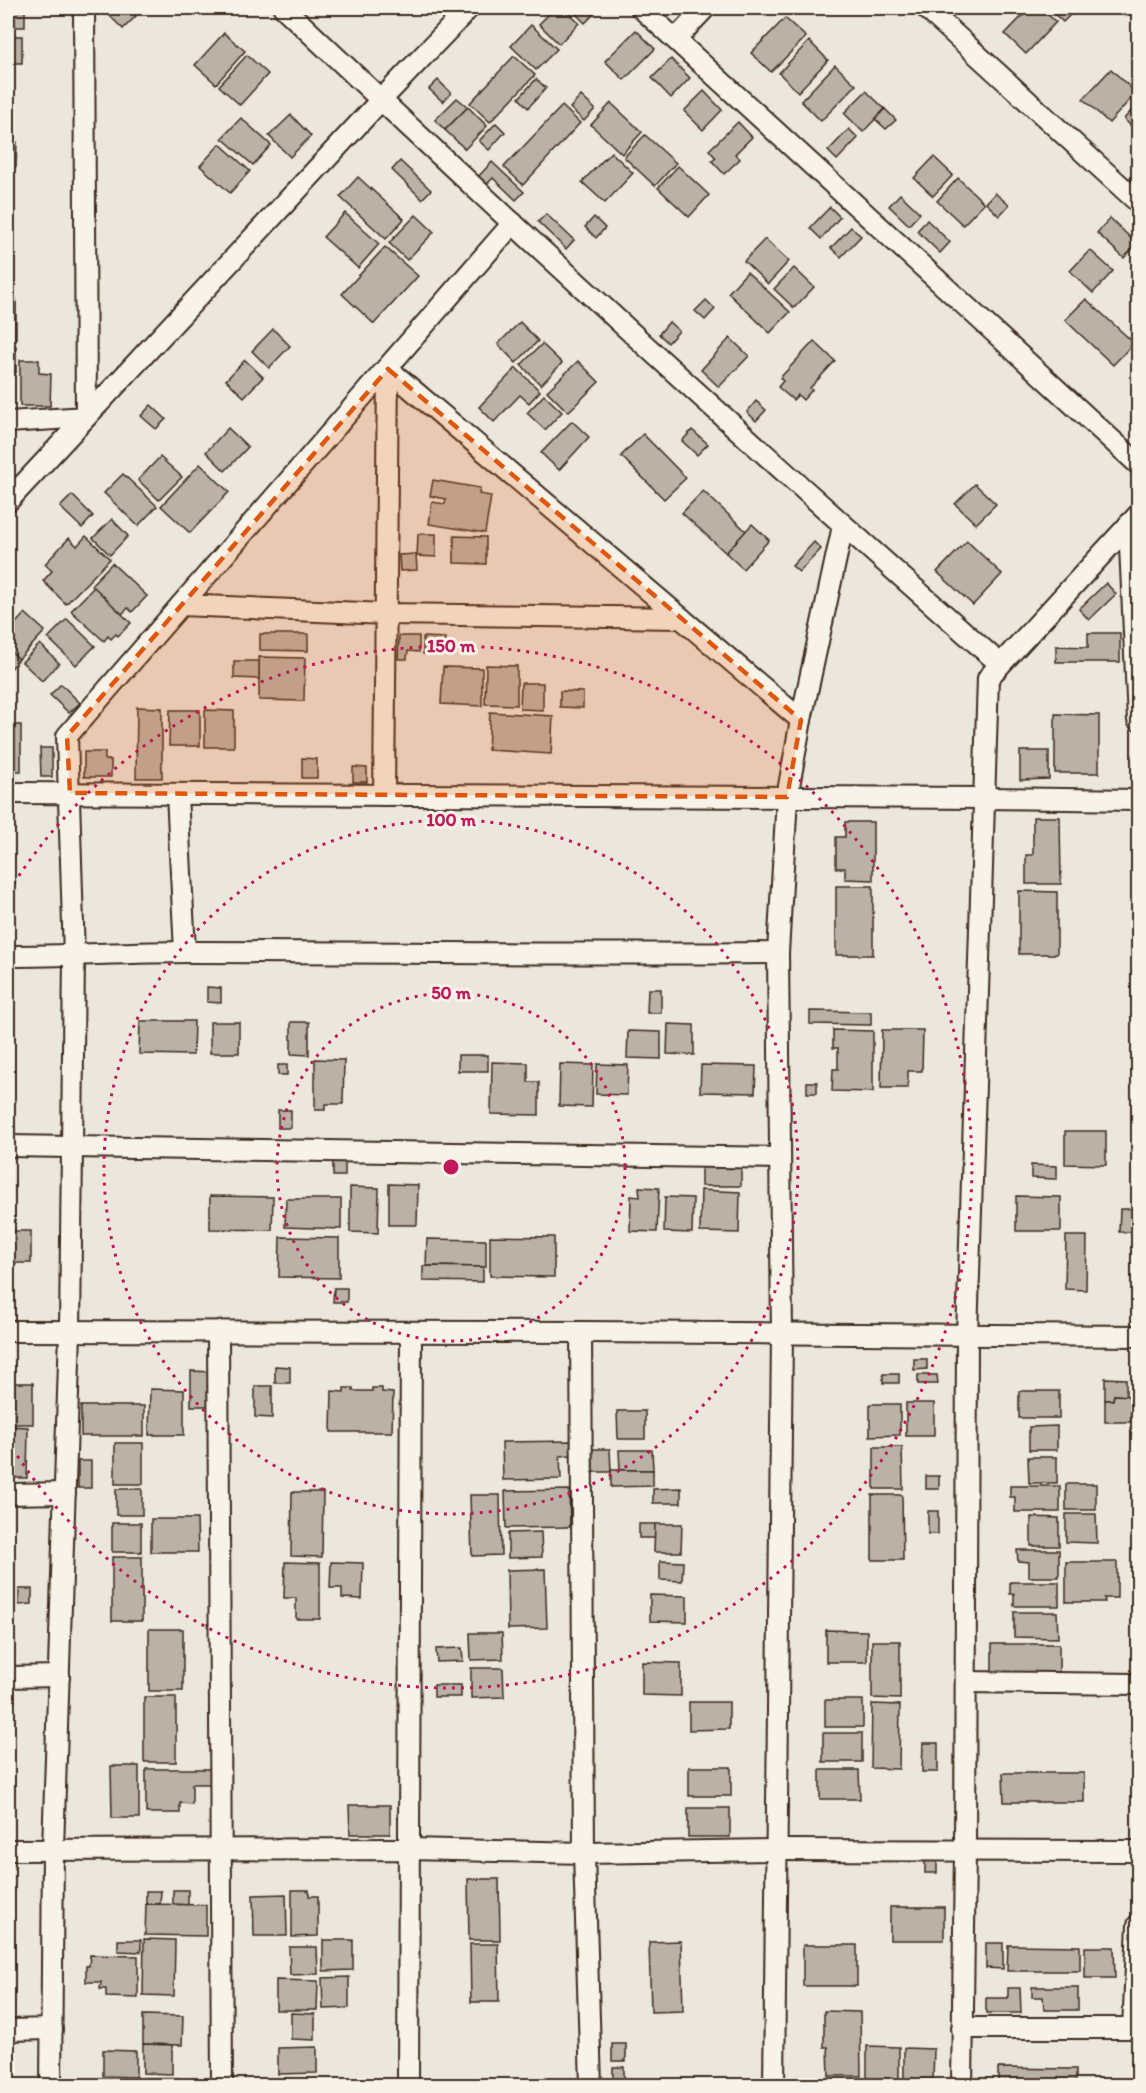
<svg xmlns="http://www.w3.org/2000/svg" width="1146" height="2093" font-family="Itim,sans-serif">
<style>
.building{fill:#bab2a7;stroke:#3b2a1e;stroke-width:1.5}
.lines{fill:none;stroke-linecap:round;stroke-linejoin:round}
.street-casing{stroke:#3b2a1e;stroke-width:24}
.street{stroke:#f7f3e8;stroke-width:20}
.marked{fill:#df570d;fill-opacity:0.2;stroke:#df570d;stroke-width:4.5;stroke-dasharray:12 8;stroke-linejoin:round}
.ring{fill:none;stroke:#c2185b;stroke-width:3;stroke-dasharray:3 6}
.centre{fill:#c2185b;stroke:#f7f3e8;stroke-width:3}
.ring-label{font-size:18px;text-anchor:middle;font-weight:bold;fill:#c2185b;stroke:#f7f3e8;stroke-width:6;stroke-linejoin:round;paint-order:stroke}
</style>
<rect width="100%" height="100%" fill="#ece7dc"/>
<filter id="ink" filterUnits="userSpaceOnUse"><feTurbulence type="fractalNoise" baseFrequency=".0167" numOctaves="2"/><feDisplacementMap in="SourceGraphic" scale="12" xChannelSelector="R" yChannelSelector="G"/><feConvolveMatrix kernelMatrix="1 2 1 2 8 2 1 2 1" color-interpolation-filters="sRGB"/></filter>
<g filter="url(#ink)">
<g class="building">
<rect x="8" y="8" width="17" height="19"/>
<path d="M102,8H128L136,16L123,29Z"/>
<path d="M555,8H563L579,23L559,44L539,24Z"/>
<path d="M570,8H600L585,23Z"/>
<path d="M1030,8H1040L1056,22L1026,54L1005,34Z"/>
<path d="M1048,8H1077L1063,22Z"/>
<path d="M785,18L806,37L771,72L751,53Z"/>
<path d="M531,25L557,49L536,70L511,46Z"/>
<path d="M636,30L655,49L624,80L605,61Z"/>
<path d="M224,33L245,51L216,84L195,65Z"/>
<rect x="8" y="36" width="14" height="27"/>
<path d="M809,41L828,60L798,92L779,73Z"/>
<path d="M247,55L268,74L240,105L219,86Z"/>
<path d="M514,56L535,75L490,122L470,103Z"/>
<path d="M671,59L690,78L671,98L652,78Z"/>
<path d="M835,65L856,85L821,121L801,101Z"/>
<path d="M1111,69L1136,93L1109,123L1083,99Z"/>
<path d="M536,79L546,88L528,108L519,98Z"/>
<path d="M438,80L451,93L443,102L429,89Z"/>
<path d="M704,91L722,110L703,130L684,111Z"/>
<path d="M866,91L885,109L863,132L844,113Z"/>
<path d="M581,96L595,109L584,121L570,108Z"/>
<path d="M457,98L468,107L445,130L435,120Z"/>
<path d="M611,103L642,132L622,154L591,125Z"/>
<path d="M1138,103V133L1124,119Z"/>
<path d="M562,106L580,123L523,185L504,167Z"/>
<path d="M468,107L487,126L465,149L445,130Z"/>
<path d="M885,109L896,120L886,129L875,119Z"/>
<path d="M291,115L311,136L290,157L269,136Z"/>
<path d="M241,118L271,145L253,165L222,138Z"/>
<path d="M738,122L752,137L735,154L740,159L724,174L712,161L716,158L709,150Z"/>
<path d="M496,123L505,132L489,150L479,141Z"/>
<path d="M849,129L858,138L837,160L828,151Z"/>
<path d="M645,135L676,163L655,186L624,157Z"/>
<path d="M8,142H17L16,167H8Z"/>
<path d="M220,144L250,171L230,193L200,166Z"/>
<path d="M611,152L633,173L605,203L582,182Z"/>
<path d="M934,157L953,175L933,196L914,178Z"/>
<path d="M400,161L431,190L422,199L392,170Z"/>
<path d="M492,162L524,192L516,200L493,178L483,188L475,180Z"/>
<path d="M678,166L709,195L689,217L658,188Z"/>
<path d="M358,177L404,219L386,239L340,197Z"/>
<path d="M958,178L984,203L963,225L937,201Z"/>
<path d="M995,193L1009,205L999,216L986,203Z"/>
<path d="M900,194L920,213L909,225L889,206Z"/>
<path d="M830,207L840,217L821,239L810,228Z"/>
<path d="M345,213L379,244L358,268L323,237Z"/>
<path d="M546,214L574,240L566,249L538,222Z"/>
<path d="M416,215L434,232L407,260L389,243Z"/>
<path d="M594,217L605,228L596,238L585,227Z"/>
<path d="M1110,218L1137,244L1124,258L1097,233Z"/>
<path d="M927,220L950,242L940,253L917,231Z"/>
<path d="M851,227L861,236L841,257L831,248Z"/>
<path d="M765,239L789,261L768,284L744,261Z"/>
<path d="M385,247L418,276L374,324L342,294Z"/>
<path d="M1090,250L1113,271L1093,293L1070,271Z"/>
<path d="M794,268L814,287L794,308L774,289Z"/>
<path d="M747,272L790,312L770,333L728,293Z"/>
<rect x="8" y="299" width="8" height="42"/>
<path d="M1086,299L1134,343L1113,365L1065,320Z"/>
<path d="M706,300L715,309L705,320L695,311Z"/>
<path d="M520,322L538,341L516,363L498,344Z"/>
<path d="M669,322L679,331L668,343L659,334Z"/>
<path d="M273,329L290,346L269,368L252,351Z"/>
<path d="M730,338L749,356L719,387L701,370Z"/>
<path d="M814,341L835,361L810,388L812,390L803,400L798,395L793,400L778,387L783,381L780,378Z"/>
<path d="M542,344L562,363L541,385L521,365Z"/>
<rect x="8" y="346" width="8" height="27"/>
<path d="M20,360H39V373L51,374L50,406H20Z"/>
<path d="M245,360L263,377L244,397L226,380Z"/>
<path d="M578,361L599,382L568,412L547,391Z"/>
<path d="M516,368L540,391L529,403L520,395L494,422L479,407Z"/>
<path d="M544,395L562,412L545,430L527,413Z"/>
<path d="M756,401L766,410L756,421L747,412Z"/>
<path d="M151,405L166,419L156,429L141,416Z"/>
<path d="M572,421L589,437L559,470L541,453Z"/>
<path d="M228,428L248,447L225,471L206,452Z"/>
<path d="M692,430L708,444L697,455L682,441Z"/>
<path d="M643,434L686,478L664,499L621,456Z"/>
<path d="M160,457L182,477L159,500L138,480Z"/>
<path d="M200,464L229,492L190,533L161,506Z"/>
<path d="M123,474L157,506L138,526L104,493Z"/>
<path d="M433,480L480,488L479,494L491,496L485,533L429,524L432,502L445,504L446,499L430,496Z"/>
<path d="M975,484L996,504L976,524L955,504Z"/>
<path d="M703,491L746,531L726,553L682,513Z"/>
<path d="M72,495L93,516L82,528L60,507Z"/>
<path d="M112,519L128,536L110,555L93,538Z"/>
<path d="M752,524L769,540L743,569L726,553Z"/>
<path d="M418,534H436V557L417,556Z"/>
<path d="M86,536L110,559L66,604L43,581L52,571L45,564L69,538L77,546Z"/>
<path d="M454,536L486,537V564L454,563Z"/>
<path d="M967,541L1002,574L973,605L937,572Z"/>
<path d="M814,542L821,549L799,572L792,566Z"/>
<path d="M416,554L417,570L400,571L399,555Z"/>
<path d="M112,563L147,596L132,612L128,608L122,614L91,585Z"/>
<path d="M1106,583L1116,594L1089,620L1079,609Z"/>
<path d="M94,587L131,623L118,636L116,634L111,639L108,636L104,641L71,611Z"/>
<path d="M25,613L45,631L19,659L8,649V632Z"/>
<path d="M67,619L95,646L76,665L48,638Z"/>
<path d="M1088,633H1120V662H1056V646L1088,647Z"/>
<path d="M260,634H308V651L260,650Z"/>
<path d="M399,636H419V652L408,651L407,659H398Z"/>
<path d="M423,637L445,638L444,655L423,654Z"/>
<path d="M40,644L59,663L42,681L22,662Z"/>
<path d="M8,649L19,659L8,672Z"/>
<path d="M259,657L305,658L304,701L259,700Z"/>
<path d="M234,661H259V679L234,678Z"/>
<path d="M486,665L517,666V705L485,704Z"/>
<path d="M443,667L482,668V706L441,704Z"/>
<path d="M521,683H543V710L520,709Z"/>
<path d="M61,684L80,703L69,713L50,695Z"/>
<path d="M560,691L583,692V708L560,707Z"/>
<path d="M137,707L162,708V778H136Z"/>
<path d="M170,710H200V746H169Z"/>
<path d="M205,710L234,711V747H205Z"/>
<path d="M490,712L553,716L551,754L488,750Z"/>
<path d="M1055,714L1099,715V773H1055Z"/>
<path d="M8,719H11V725H21V771H8Z"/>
<path d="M40,748H52V777H41Z"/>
<path d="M1020,751H1049V779L1020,780Z"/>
<path d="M84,752H105V760H111V777H84Z"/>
<path d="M302,758L317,759V778H302Z"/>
<path d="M353,767L367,768V782H353Z"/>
<path d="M1033,817H1060L1061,884H1026V855H1033Z"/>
<path d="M845,822H873V880L845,879V868H836V837H845Z"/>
<rect x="836" y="886" width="37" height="69"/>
<path d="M1019,891L1057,892V954H1019Z"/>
<path d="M207,987L221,988V1003L207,1002Z"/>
<path d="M648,989H661V1013H647Z"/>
<path d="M810,1011L871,1012V1025L810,1024Z"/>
<path d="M140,1021H194L193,1055L139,1054Z"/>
<rect x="210" y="1022" width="29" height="31"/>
<path d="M291,1022H309V1055L291,1054Z"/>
<path d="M668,1024L694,1025V1055L667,1054Z"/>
<path d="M833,1030L873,1031V1092L832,1091L833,1069H838V1048H833Z"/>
<path d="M882,1030H923L922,1071H908V1088H881Z"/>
<path d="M628,1031L661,1032V1059L627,1058Z"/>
<rect x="458" y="1055" width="30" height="16"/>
<path d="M315,1059L344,1060L343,1104H325V1110H315Z"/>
<path d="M492,1062L528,1063V1082H539V1115L491,1114Z"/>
<path d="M560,1064L593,1065L592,1107L559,1106Z"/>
<path d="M597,1064L628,1065L627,1095L596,1094Z"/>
<rect x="278" y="1065" width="9" height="10"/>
<path d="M701,1065L756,1066L755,1093L700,1092Z"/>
<rect x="807" y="1082" width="10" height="11"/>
<rect x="278" y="1110" width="13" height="18"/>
<path d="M1065,1131H1106V1165L1065,1164Z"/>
<rect x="333" y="1159" width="12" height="17"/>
<path d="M701,1164L741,1165V1186H701Z"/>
<path d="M1031,1165L1057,1166V1179L1031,1178Z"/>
<path d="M389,1184L418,1185L417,1225H389Z"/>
<path d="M350,1187L379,1188L378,1233L350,1232Z"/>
<path d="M639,1187L659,1188L657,1232L630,1231L631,1196L640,1197Z"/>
<path d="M701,1190L740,1192L739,1233L700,1232Z"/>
<path d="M210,1196L273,1197L272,1230L210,1229Z"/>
<path d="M1016,1196L1061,1197V1231H1016Z"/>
<path d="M665,1197L693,1198L692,1233L664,1232Z"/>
<path d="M286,1199H341V1229L285,1227Z"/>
<path d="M1120,1209H1133L1132,1232H1119Z"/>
<rect x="8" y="1231" width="23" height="32"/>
<path d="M490,1236L554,1237V1277L490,1276Z"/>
<path d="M1066,1236H1087L1086,1290L1065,1289Z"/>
<path d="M280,1237L339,1238V1278L279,1277Z"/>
<path d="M427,1239L486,1240V1267L426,1266Z"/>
<path d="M423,1266L483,1267V1282L423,1281Z"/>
<path d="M334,1288H347V1302H333Z"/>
<path d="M914,1359H927V1369L914,1370Z"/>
<path d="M275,1366L290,1367V1383H275Z"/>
<path d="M191,1371L214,1372V1406H191Z"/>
<rect x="883" y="1374" width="16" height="9"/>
<path d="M918,1375H937L938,1384H918Z"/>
<path d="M1105,1378L1126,1379V1396L1114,1395L1113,1400H1105Z"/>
<rect x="8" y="1383" width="25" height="41"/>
<path d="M255,1386H272V1418L255,1417Z"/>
<path d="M344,1388H353V1391H372V1388H382V1392L393,1393L392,1432H331L332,1391L344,1392Z"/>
<path d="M150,1389L184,1390V1435H149Z"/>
<rect x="1019" y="1391" width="40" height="27"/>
<path d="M1114,1395L1131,1396V1422H1105V1400H1113Z"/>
<rect x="906" y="1403" width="28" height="33"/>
<path d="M870,1404H900V1435L870,1436Z"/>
<rect x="81" y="1406" width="63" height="30"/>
<path d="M617,1411H645V1439H618Z"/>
<path d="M8,1426L28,1427L27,1478H8Z"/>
<path d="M1057,1426V1450H1029V1427Z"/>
<path d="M573,1441V1455L560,1456L561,1479L503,1480L502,1442Z"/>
<rect x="115" y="1443" width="28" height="41"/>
<path d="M874,1447H902L903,1489H874Z"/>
<path d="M592,1449H610L611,1472H592Z"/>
<path d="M619,1450H652L653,1470H620Z"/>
<path d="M1028,1457H1057V1483H1029Z"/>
<rect x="78" y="1461" width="13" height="27"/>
<path d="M611,1470H653V1486L611,1487Z"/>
<rect x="926" y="1476" width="13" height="13"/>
<rect x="1066" y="1484" width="30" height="26"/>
<path d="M1010,1486H1060V1512H1015V1497H1010Z"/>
<path d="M681,1488V1503H653V1489Z"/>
<rect x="116" y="1489" width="26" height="26"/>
<path d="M569,1490L570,1527L506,1528L505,1491Z"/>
<path d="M292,1492H323L322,1557L291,1556Z"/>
<path d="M470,1495H500L501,1555L472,1556Z"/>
<path d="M872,1495H902L903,1560H872Z"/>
<rect x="928" y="1511" width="10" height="23"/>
<path d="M1066,1514H1096L1097,1543L1066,1542Z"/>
<path d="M1031,1517L1059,1518V1546H1031Z"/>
<rect x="8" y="1519" width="2" height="63"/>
<path d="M151,1519H197L198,1552H151Z"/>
<rect x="112" y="1523" width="29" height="29"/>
<rect x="639" y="1524" width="16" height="14"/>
<path d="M655,1524H682L681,1552H654Z"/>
<path d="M541,1532L542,1557L508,1558V1533Z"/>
<path d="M1017,1550H1059V1577H1029V1562L1018,1561Z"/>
<rect x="112" y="1557" width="30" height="64"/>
<path d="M660,1561L683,1562L682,1581L660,1580Z"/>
<path d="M285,1562L320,1563V1619H296V1598H284Z"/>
<path d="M331,1562L363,1563L362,1599L342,1598V1588H330Z"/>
<path d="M1066,1562H1117V1598H1104L1105,1602H1066Z"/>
<path d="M545,1569L547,1628L508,1629L507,1570Z"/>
<path d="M1010,1582H1059V1606H1014V1594H1010Z"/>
<path d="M19,1589H32V1604L19,1605Z"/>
<path d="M650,1595L687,1596V1622L650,1621Z"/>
<path d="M1014,1612H1057L1058,1638L1014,1637Z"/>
<rect x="149" y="1629" width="34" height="62"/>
<path d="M826,1630L867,1631V1662H826Z"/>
<path d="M470,1633H502L503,1659L471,1660Z"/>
<path d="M872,1641H900V1699L872,1698Z"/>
<rect x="992" y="1644" width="67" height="28"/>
<path d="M462,1648L463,1661L437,1662L436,1649Z"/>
<path d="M642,1662L681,1663V1696L642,1695Z"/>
<path d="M471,1668H503L504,1697L471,1698Z"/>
<rect x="434" y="1685" width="27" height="12"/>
<rect x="144" y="1697" width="32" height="65"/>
<rect x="825" y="1700" width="38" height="27"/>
<path d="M689,1702H729V1729L689,1730Z"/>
<path d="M872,1704L900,1705L899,1769L871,1768Z"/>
<rect x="823" y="1733" width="39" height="29"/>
<path d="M923,1743H938V1772H922Z"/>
<path d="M111,1766H139V1818H112Z"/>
<rect x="689" y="1767" width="42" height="29"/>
<path d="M146,1769H210V1784H192V1804L180,1803V1813H146Z"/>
<path d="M820,1770H859L860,1799H820Z"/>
<path d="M1003,1773H1084V1802H1004Z"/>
<path d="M349,1805H390V1834H350Z"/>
<rect x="688" y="1808" width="42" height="29"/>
<rect x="925" y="1857" width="12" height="16"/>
<path d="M468,1879H499L500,1940H469Z"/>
<path d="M173,1890H188V1905L173,1904Z"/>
<path d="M292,1890H309V1896H318V1936L292,1937Z"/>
<path d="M146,1891H161L160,1904H146Z"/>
<path d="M286,1894L287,1936H254L253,1895Z"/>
<path d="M146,1904L206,1905V1936L145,1935Z"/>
<rect x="890" y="1907" width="54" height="33"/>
<path d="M144,1939L175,1940L174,1996L143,1995Z"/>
<path d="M118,1940H141V1952L118,1951Z"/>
<path d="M323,1940H353V1970L323,1971Z"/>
<path d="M681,1941L683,2011L651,2012L649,1942Z"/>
<path d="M986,1943H1003V1969L986,1968Z"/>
<path d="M470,1944H498L499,2002H471Z"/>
<rect x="803" y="1945" width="54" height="41"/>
<path d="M1008,1945L1080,1946V1971H1007Z"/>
<path d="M289,1947H317L318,1974L290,1975Z"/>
<path d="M1085,1947H1114L1115,1978H1085Z"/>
<path d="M90,1955L138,1956V1998L106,1997V1989H100L101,1982H86V1966H89Z"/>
<path d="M349,1977V2008L323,2009L322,1978Z"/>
<path d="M276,1980L318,1981L317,2010H276Z"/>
<path d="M1032,1987H1078V2010H1044L1043,1997H1032Z"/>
<path d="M1008,1988H1020L1021,2013H986V1998H1008Z"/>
<path d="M824,2011L860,2012L861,2076H829L828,2047H824Z"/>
<path d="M291,2013L315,2014V2040L291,2039Z"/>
<path d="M143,2015L183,2016L182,2045L143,2044Z"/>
<path d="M143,2044L172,2045V2074L143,2073Z"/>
<rect x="612" y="2044" width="14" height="17"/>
<path d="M867,2046L899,2047V2079L867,2078Z"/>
<path d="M317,2047V2073L278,2074V2048Z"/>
<path d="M904,2048L934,2049L933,2080L904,2079Z"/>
<path d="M103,2050L136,2051V2077L103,2076Z"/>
<rect x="613" y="2067" width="11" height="13"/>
<path d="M998,2068L1076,2069V2086H998Z"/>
<rect x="144" y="2078" width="34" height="8"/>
<rect x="685" y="2082" width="34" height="4"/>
</g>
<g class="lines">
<g class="street-casing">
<g id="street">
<path d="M284,8C518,231 757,450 1000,664"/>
<path d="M641,8L1138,464"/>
<path d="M926,8L1138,202"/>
<path d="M676,39L705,8"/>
<path d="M388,369L801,720"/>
<path d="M8,422L86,417L84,8"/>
<path d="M8,501L381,100L469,8"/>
<path d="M1129,524L1138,720"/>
<path d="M181,605L386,614L681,618"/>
<path d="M8,793L984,798L1138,800"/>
<path d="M177,794L185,952"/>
<path d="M384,795L388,369"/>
<path d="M8,956C68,956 128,952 189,952C385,952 581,955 778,953"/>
<path d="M8,1146L780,1158"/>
<path d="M8,1331L581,1332L1138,1336"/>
<path d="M218,1332L222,2086"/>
<path d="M581,1332L584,1853L591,2086"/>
<path d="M8,1494L65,1493"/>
<path d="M8,1677L59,1676"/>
<path d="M966,1682L1138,1684"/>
<path d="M8,1850L409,1849L584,1853L776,1850L1138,1851"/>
<path d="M962,2028H1138"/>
<path d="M1133,2028L1138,1925"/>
<path d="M8,2030L52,2029"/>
<path d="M51,2086L53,1849L70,1332L72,1147L74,956L67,736L513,223"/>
<path d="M408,2086L411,1333"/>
<path d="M774,2086L782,1335L778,953L787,797L801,720L843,526"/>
<path d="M962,2086L965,1850L967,1336L988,678L1138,515"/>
</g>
</g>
<use href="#street" class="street"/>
</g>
</g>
<path class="marked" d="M388,369L801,720L787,797L70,793L67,736Z"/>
<g class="ring">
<circle cx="451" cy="1167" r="174"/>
<circle cx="451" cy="1167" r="347"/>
<path d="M9 891A521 521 0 1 1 9 1443"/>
</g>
<circle cx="451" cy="1167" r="9" class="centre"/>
<g class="ring-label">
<text x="451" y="652">150 m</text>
<text x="451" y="826">100 m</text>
<text x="451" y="999">50 m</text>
</g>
<rect width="1146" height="2093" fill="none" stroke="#f7f3e8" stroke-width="30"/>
<rect x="15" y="15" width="1116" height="2063" fill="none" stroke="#3b2a1e" stroke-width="2" filter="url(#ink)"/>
</svg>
